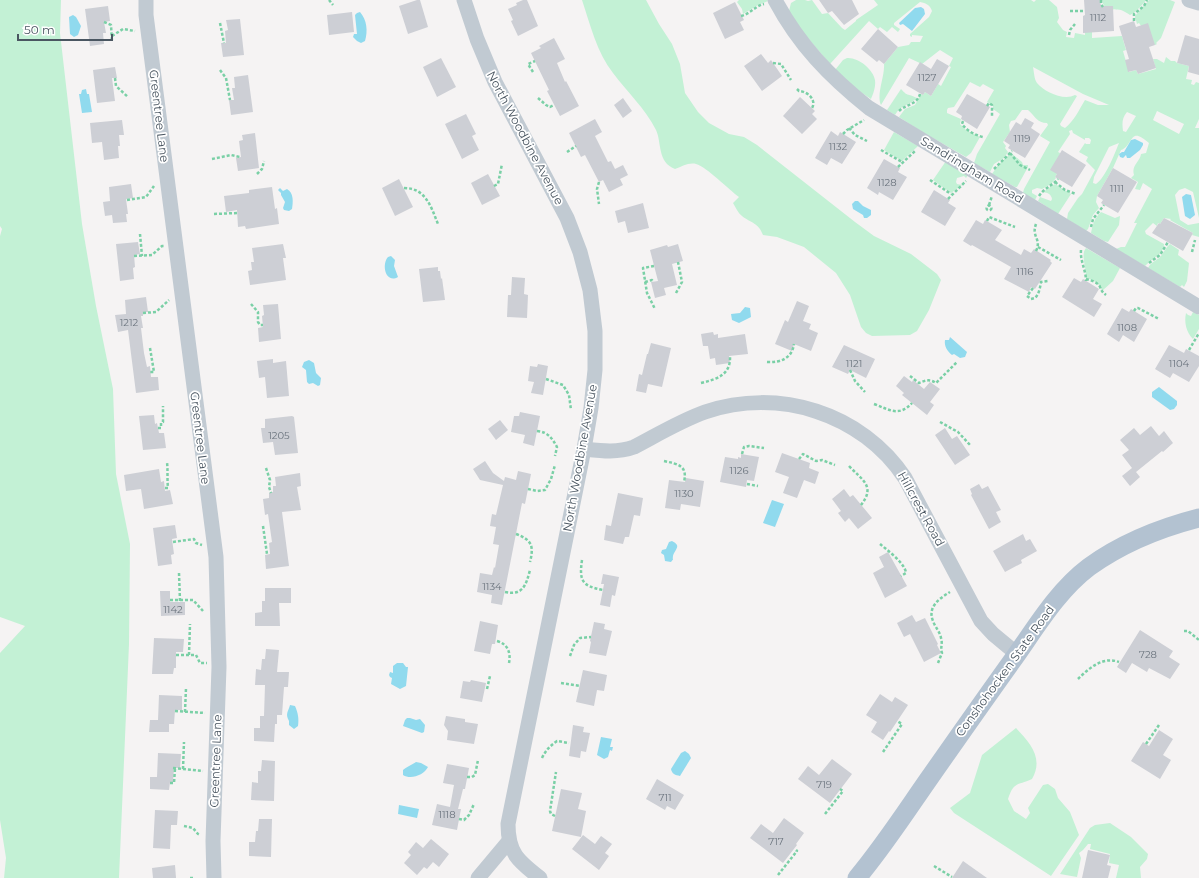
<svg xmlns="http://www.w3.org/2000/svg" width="1199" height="878" font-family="Montserrat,sans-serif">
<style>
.green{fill:#c3f1d5;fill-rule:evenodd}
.water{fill:#90daee}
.building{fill:#cdcfd5}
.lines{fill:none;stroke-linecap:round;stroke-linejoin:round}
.path{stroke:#7ad0a6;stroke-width:2.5;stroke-dasharray:3 2;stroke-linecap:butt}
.minor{stroke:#c1cad2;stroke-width:15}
.major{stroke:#b3c2d1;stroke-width:19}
.labels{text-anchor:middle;stroke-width:3.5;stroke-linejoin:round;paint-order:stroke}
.number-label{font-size:10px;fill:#6b747e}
.street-label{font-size:12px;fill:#4a5661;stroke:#fff}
</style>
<rect width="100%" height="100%" fill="#f5f3f3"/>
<g class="green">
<path d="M0,0H61L60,33L82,224L96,306L113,389L116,474L130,544L129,644L119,878H4L6,858L0,820V653L25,626L0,617V236L2,229L0,226Z"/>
<path d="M582,0H646L659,24L672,44L680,64L685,93L698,112L709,123L729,134L744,137L757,145L855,222L874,236L911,254L937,274L941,280L929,310L917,331L910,335L872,336L866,333L861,327L850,295L836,273L804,247L777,237L763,235C758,222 752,224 742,216C738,213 736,208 733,203L739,197C729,190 707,167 696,164C689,162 681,167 675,169C657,162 662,143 656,130C645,108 627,92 613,73C597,53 590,24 582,0Z"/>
<path d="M739,0H767L768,1L758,5L743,14L742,9L737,2Z"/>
<path d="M796,0H805L808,1L812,0L822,14L828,13L842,28L845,30L856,21V20L878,5L874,0H1031L1034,2L1036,0H1049L1057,7L1059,18L1057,22L1063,30L1067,32L1066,37L1074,38L1075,33L1085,35V32H1092V38L1122,36L1126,50L1123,51L1129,72L1136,70L1138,74L1156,69L1153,59H1157L1164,63L1166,57L1171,61H1175L1177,63L1189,66L1186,79L1192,80L1191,84L1194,85L1196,82L1199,83V119L1195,128H1199V218L1193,192L1185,188L1179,190L1175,195L1180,220L1188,225L1199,223V237L1192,235L1193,233L1170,220L1171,219L1164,218L1160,224L1158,223L1157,226L1153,223L1145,231L1146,234L1164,244C1164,254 1151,259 1145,266L1116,249L1121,247H1125L1137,223H1134L1152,189L1143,183L1140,190L1135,189L1138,182L1131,178L1134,175C1131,165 1140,162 1141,154L1146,153L1149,143C1129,125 1134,145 1121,150L1113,168L1097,196L1096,202L1099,208L1093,215L1088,229L1086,231L1067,219L1068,213L1078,198L1082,194L1095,170L1086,161L1088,157L1079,152L1085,143L1086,144H1090L1091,140L1089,138H1085V140L1073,133L1072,130L1069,131L1070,134L1058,152L1060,153L1057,174L1055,177L1056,178L1051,184L1042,189L1037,188L1032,190V193L1037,196L1035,200L1023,193L1024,189L1050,142L1040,136L1048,125L1047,123C1037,123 1035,116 1028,110H1022L1015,120L1011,121L1009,125L1010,132L1003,142L1006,146L1005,148L1008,152L1004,158L994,164L990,172L974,163L977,154L1000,114L993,109V106L987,102L994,90L983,84L980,87L970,82L954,107L948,108L947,110V113L961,119L960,124L966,130L980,137L971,153L966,157L919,130L899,117L905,109L915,105L921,94L923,95L925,92L931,96L938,84L941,86L951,67L949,66L953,58L940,50L922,64L909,58L881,105C876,95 885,76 884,64L898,47L909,45L911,42H920L923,36L912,35V37L910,36V34L929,17L932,11C930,5 926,3 920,2L894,23V25L900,29L898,32L892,27L887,32L880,27L878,29L869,21L830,64L800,29L789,11L791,3ZM1033,67L1083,94L1109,105H1098L1085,100C1079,110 1074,121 1065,128L1061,126L1060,124L1077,96L1075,95C1064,101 1044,92 1037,83C1034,79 1034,71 1033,67ZM1157,111L1184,124L1179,134L1153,120ZM1127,112L1136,116L1126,132L1123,131C1122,123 1122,118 1127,112ZM1119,143C1114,155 1106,177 1096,184L1093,183L1094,177L1109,147Z"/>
<path d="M1102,0H1146C1143,4 1135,13 1130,15C1127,13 1124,11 1121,10C1113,9 1103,10 1102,0Z"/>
<path d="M1149,0H1170L1175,2L1161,38L1156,43L1157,44L1155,45L1139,23L1137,24C1137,23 1135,18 1135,17C1135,15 1146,4 1149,0Z"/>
<path d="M847,58C858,57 873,69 875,80C876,87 873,94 871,99L853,87L835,70L843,60Z"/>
<path d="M901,89C908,97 907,93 917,98C910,105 900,105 895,115L887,110Z"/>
<path d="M894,132L918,146L902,161L884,150Z"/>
<path d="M1011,153L1022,162L1023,165H1028V167L1017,187H1015L992,174L998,165Z"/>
<path d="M946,161L968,175L966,178L964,176L957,178L956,182L957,184L962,185L951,193L933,180Z"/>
<path d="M1055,184L1071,194L1058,214L1038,201L1040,197L1051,201L1052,199C1051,194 1048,193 1043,192Z"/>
<path d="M1101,212L1115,218L1120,216L1119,225L1108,242L1104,241L1091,233C1093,224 1094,219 1101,212Z"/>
<path d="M1170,244L1179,250L1178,255L1189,263L1187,281L1184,287L1182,285L1180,287L1148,268C1151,262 1156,261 1160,257C1164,253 1166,247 1170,244Z"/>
<path d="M1086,248L1120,268L1113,281L1102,291C1100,283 1093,280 1086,278C1087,268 1080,255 1086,248Z"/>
<path d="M1193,312L1199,315V329L1193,339C1186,332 1184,322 1186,313L1188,315L1191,316Z"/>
<path d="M1016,728C1030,743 1044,758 1032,779C1017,786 1014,781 1008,799L1014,811L1026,819L1030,813L1028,808L1043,785L1048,784L1055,789L1058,798L1070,812L1079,835L1051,876L954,813L950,808L970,793L982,755Z"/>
<path d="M1110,823L1131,837L1148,854L1147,859L1140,867L1141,878H1116L1119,865L1109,863L1110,854L1090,849L1091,844H1088L1083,850L1079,853L1081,858L1077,877L1060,874L1090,828L1095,825Z"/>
</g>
<g class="water">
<path d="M921,7L924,9L925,14L912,31L903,24L900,25L899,23L915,8Z"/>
<path d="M360,12C367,20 368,31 365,41L361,43L357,41L353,37L354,34H357L355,15L357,13Z"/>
<path d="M73,15L76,17L81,26L78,35L74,37L70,34L69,17Z"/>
<path d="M86,89L87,94H89L92,112L82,113L79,94H81L82,90Z"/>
<path d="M1135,139L1143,143V145L1140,150L1130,158H1127L1126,155L1123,158L1120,157L1119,154L1122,152H1124L1131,140Z"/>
<path d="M280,188L283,191L287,189C294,193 293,202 292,209L289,211L284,210L283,208L285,202L281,195V193L278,190Z"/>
<path d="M1186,194L1191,195L1195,215L1190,219L1185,216L1182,197Z"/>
<path d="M855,201H858L863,206L871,210V215L867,218H864L863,215L853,209L852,204Z"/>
<path d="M391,256L395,260L394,266L398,277C386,284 381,265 388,257Z"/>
<path d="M745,307L750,308L751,317L739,323L732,320L731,314L740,313Z"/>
<path d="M950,337L967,352L965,357L960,358L954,354L952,355C947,351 944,346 945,340H949Z"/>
<path d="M309,360L314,363L316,373L321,378L320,385L318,386L313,383L309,384L307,382L306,370L302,367L304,362Z"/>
<path d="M1159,387L1177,401V405L1174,409L1170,410L1152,397V392Z"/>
<path d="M772,500L784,504L775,527L763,523Z"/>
<path d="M672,541C682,546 675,549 673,556C672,562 675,557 671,562L665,561L664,555L661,553L662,550L666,549L669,542Z"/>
<path d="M397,663H403L406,667H408L406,686L400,689L391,684L392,678L390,677L389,675L390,672L393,673V666Z"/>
<path d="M290,705L295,706C298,713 299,718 298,726L294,729L289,725V721C285,714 288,712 290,705Z"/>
<path d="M407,718H410L416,720L420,719L425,725L424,732L422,733L403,726L405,720Z"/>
<path d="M601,737L612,739L610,747H613L612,751L610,750L608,757L604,759L597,755Z"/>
<path d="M685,751L689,754L691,758L680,776C675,775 672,774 671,769L681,753Z"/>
<path d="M416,762L421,763L428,767C424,775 411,780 403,775V770C406,767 412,765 416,762Z"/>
<path d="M399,805L419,809L417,818L398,814Z"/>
</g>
<g class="building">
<path d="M417,0H420L428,27L408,34L399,6Z"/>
<path d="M523,0H527L538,26L518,36L511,21L513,20L508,9L517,5L516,3Z"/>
<path d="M819,0H852L859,14L844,25L832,11L828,13Z"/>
<path d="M1084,0H1100L1101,6H1113L1114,31L1083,33V16L1085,15Z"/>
<path d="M735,2L744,20L740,22L744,30L725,39L713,13Z"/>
<path d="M108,6L110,21L104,22L106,33H103L104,44L90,46L85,9Z"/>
<path d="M352,12L354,32L329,35L327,15Z"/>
<path d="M240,19L244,55L223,57L221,43H226L225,31L228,30L226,20Z"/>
<path d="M1134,21L1136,27L1148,23L1155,45L1149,47L1156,68L1138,74L1136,70L1128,72L1125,60L1129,59L1119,26Z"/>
<path d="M878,29L898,47L884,64L879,60L877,62L861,49Z"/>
<path d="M1185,35L1199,39V75L1188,72L1189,66L1177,63Z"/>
<path d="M554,38L565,59L557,63L565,82L566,81L579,106L560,116L547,91L549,90L531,53L541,48L539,46Z"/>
<path d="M761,54L768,63L771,60L782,76L762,91L744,66Z"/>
<path d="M441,58L456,87L437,97L423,67Z"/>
<path d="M937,59L949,66L931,96L925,92L923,95L906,85L920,62L931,69Z"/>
<path d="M115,67L117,78H112L115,101L97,103L93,70Z"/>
<path d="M248,75L253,112L231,115L229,100H234L232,88H235L234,77Z"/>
<path d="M967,94L990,107L977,129L961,119L962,116L956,112Z"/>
<path d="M800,97L815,111L812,114L817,119L802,134L783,116Z"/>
<path d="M623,98L632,111L623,118L614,105Z"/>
<path d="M466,114L476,134L472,136L479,150L462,159L445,124Z"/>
<path d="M1025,118L1034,123L1031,128L1040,134L1025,158L1008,148L1010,145L1004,141L1016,122L1021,125Z"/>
<path d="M595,119L602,132L595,136L608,162L611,161L615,169L623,165L628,175L620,179L623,185L609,192L603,180L599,182L585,155L581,157L569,133Z"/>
<path d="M122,120L124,135H119L120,146H118L119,158L104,160L102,142L92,143L90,123Z"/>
<path d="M831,131L838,136L840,132L856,142L842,164L831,158L827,165L815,158Z"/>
<path d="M255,133L259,168L238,171L236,158L241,157L239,141L243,140L242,135Z"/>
<path d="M1062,150L1086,165L1072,187L1055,177L1057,174L1050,170Z"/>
<path d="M884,159L900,168L898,172L907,177L893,200L879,192L878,195L867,188Z"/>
<path d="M1113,168L1137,182L1118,213L1101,203L1103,200L1097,196Z"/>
<path d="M488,174L500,196L482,205L471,183Z"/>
<path d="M399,179L413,207L395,216L382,188Z"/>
<path d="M131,184L133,198L126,199L128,214H126L127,222L113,223L112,215L105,216L103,202L110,201L109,187Z"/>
<path d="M272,187L275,209L277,208L279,224L246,229L245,226L238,227L237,210L226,212L224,196L249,193V190Z"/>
<path d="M934,190L950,200L948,203L956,208L945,226L921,212Z"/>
<path d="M643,203L649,228L628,233L625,221L618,223L615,211Z"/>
<path d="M1164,218L1193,233L1183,251L1152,233L1159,223L1160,224Z"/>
<path d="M976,220L983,224L985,220L1002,230L995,240L1021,255L1024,249L1031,253L1034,249L1051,260L1050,261L1052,263L1035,289L1031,287L1029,292L1004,279L1011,267L972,245L971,246L963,241Z"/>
<path d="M138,242L140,254L134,255L135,267L133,268L134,279L120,281L116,244Z"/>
<path d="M283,244L286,258H283L286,280L250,285L248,271L252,270L251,262H254L252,248Z"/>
<path d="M678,244L683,261L672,264L677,285L664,288L666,295L655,298L651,282L658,281L650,250L667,245L668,247Z"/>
<path d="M438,267V271H440L441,279L442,278L445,300L423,302L419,269Z"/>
<path d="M512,277L525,278L524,294L528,295L527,318L507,317L508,295H511Z"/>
<path d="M1074,278L1081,282L1083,279L1099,289L1093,299L1102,304L1094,317L1062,297Z"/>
<path d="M146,297L148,312H143V316H141L143,328H141L144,353L147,367L150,366L151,377H158L159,390L136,393L128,330L118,332L115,315L126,314L125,300Z"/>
<path d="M797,301L809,306L803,321L811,324L809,329L818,333L811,351L794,344L792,351L775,344L785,320L788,322Z"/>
<path d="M278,304L281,339L259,342L258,328L263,327L262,316L264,315L263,305Z"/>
<path d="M1122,308L1129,312L1131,309L1147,319L1134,342L1123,335L1119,342L1107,334Z"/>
<path d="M713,332L714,335L718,334V338L745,334L748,354L729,356L730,363L716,365L715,358L710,359L708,346H703L701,334Z"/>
<path d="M651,343L671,348L662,387L648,384L646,393L636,391L639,374L642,375L647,354H648Z"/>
<path d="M844,345L875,359L866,378L850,370L848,374L832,367Z"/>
<path d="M1169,345L1184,353L1186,349L1199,356V366L1189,382L1173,373L1170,378L1155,369Z"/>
<path d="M273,359V363L286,361L289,396L267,398L265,377L259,378L257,361Z"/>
<path d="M538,364L548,366L543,395L531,393L534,382L528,381L530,366L537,367Z"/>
<path d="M904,376L912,382L913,380L924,389L930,382L940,389L930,402L934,405L927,415L902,395L904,393L896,386Z"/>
<path d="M520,412L540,416L534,446L523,443L525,435L511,432L514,416H519Z"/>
<path d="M154,415L155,424L157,423L159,433H164L166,448L143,450L139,416Z"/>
<path d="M292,416L294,417L298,453L275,455L273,442L263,443L261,428H265V419Z"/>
<path d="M500,420L508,430L496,440L488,429Z"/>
<path d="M1151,426L1159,436L1164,431L1173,443L1163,452L1162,451L1136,472L1140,477L1130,486L1122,476L1132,468L1122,455L1129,450L1120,440L1134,428L1140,435Z"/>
<path d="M945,428L952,439L957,436L970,455L955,465L935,435Z"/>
<path d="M782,453L810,463L809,468L819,472L815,484L804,480L797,498L783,493L789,477L775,472Z"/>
<path d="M741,454L759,457L754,481L747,480L746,487L720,482L725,457L738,459V457L741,458Z"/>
<path d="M485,461L493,473L504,481L505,477L516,480L518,471L531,474L525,504L522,503L502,605L491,603L492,595L477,592L480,573L492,575L494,567L495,568L499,545L493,544L496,527L490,526L492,514L496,515L503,485L480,480L473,469Z"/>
<path d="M159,469L161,482L164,481L165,491L170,490L173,504L144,509L141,489L126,491L124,475Z"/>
<path d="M300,473L301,486L297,487L301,510L282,512L289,566L266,569L265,555L270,554L269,543L272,542L268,514L265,515L263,499L269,498V493L273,492V486H276L275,477Z"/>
<path d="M686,478L704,481L700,507L681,504L680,510L665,508L669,480L685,482Z"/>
<path d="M979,484L982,489L988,486L1001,510L996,512L1001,522L989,529L971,495L972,494L970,489Z"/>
<path d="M844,489L850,497L853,495L872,518L858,529L849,518L845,522L838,513L841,511L832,499Z"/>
<path d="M618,493L643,498L640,516L634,515L629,537H625L623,544L604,540L606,525L611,526Z"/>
<path d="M175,525L177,538L172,539L174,554L171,555L172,564L158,566L153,528Z"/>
<path d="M1023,534L1026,541L1030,539L1037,551L1021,560L1022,563L1005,572L993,551Z"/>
<path d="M888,552L907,586L885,598L873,573L884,567L879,557Z"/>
<path d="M603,574L619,577L615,596L612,595L610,607L600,605L604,584H601Z"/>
<path d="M265,588H291V603H279L280,626H255V613L262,612V601H265Z"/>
<path d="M160,591H170V602H185V615L161,616Z"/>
<path d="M912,615L916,622L925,618L938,644L937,645L941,653L924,662L910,634L904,637L897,623Z"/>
<path d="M480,621L498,625L495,644H492L490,654L474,651Z"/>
<path d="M594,622L605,624L604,629L612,631L606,656L589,653L591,642L590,641Z"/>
<path d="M1140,630L1173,651L1169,657L1180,664L1170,679L1149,668L1147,672L1132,663L1126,673L1117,667Z"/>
<path d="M154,638L184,639L183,652H176V668H174L173,674H152Z"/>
<path d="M266,649L279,650L277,672H289L288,687H284L282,715H277V724H275L274,742L254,741V728H260V716H264L265,685H255L256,669L261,670L262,659H265Z"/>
<path d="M583,670L607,675L604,691L597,690L594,706L576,702Z"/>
<path d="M471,680L486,683L482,702L460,698L463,681L470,682Z"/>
<path d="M880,694L892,702L895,697L908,705L890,732L889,731L883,740L871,732L877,722L866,715Z"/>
<path d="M159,695L182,696V710H175L174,724H169V732H149L150,720H158Z"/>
<path d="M446,716L465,719V722L478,724L474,744L447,740L448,731L444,725Z"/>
<path d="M573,725L584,727L583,732L590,733L586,752L581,751L580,758L569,756Z"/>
<path d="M1159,730L1173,739L1163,755L1171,760L1160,779L1131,761L1143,742L1149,746Z"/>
<path d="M158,753L181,754L180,768H174L173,782H170L169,790L150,789V777H157Z"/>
<path d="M832,759L852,774L830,803L798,779L808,766L819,775Z"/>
<path d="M262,760L275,761L274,801L251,800L252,782L258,783V771H261Z"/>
<path d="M447,764L469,768L465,789H463L458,809H461L457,830L432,825L437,804L450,807L454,785L443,783Z"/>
<path d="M657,779L684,795L675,810L667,806L665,810L646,799Z"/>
<path d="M561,789L582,793L578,809L586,811L581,837L552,831Z"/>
<path d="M155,810L178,811L177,825H171L170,849L153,848Z"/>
<path d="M784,818L804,833L796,844L797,845L783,863L750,838L761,824L773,833Z"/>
<path d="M259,819H272L271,857L249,856V842H255L256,831H258Z"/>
<path d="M583,835L595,844L601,836L612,844L605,853L609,856L599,870L572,849Z"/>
<path d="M431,839L449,854L439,867L433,862L427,869L424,867L417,875L404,863L411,855L408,852L416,842L423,848Z"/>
<path d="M1088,850L1110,855L1107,865L1111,866L1108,878H1082Z"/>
<path d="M963,861L987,878H952Z"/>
<path d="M175,865L176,878H153L152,868Z"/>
</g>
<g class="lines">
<g class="path">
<path d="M329,0L333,5"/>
<path d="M1101,0V4L1103,7"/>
<path d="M1070,11H1085"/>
<path d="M741,16C750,14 755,6 764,4"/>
<path d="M1134,21V14L1144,6L1147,0"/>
<path d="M104,22L111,25L112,42"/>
<path d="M220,23L224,43"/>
<path d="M1069,35L1070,30L1075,24"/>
<path d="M112,36L123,29L135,31"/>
<path d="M773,63L781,64L791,80"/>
<path d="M220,70L226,78L230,100"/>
<path d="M533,72L528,64L535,61"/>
<path d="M115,78L116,86L128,97"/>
<path d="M797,89L799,91C807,91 817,100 812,108"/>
<path d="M538,98L546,105L550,107L554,105"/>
<path d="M987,106L989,103L992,105V116"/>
<path d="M899,111C906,104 917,105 920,94"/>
<path d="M963,121L962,124C967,131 975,135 983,137"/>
<path d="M849,128L855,135L867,141"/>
<path d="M843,134L847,130L864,120"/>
<path d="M881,150L902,162"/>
<path d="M567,152L576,146"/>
<path d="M1010,153L1020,165L1030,170"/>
<path d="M212,159L231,155L240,157"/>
<path d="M898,167L915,151"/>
<path d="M994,169L1012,151"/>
<path d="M257,174L262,169L264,161"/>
<path d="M930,180L951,194"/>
<path d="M599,182L597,189L599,204"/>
<path d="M1055,182L1065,190L1076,194"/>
<path d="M494,186L498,184L502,164"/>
<path d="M404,188C426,188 431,207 438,224"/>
<path d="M1039,196C1044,188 1052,186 1058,179"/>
<path d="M948,199L966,181"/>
<path d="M127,200L146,197L154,186"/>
<path d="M989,205L992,196"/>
<circle cx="989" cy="208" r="2.5"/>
<path d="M214,214L237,213"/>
<path d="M987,221L989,217L1015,227"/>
<path d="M1091,227L1093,219L1104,205"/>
<path d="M140,234L142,256"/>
<path d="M1038,247L1061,260"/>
<path d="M1081,250C1080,261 1086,270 1086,281"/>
<path d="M1036,251C1042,239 1031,237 1036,224"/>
<path d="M1192,252L1195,240"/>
<path d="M134,256L152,255L162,246H164"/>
<path d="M1149,263L1160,255L1168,242"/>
<path d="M654,266L643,268L647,293L655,309"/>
<path d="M1086,279C1090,280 1098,282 1100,287C1102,291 1102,292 1106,295"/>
<path d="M645,282L652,280L653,282"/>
<path d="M1033,288L1027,296L1031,299L1035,298C1039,294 1040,288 1041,282L1048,281"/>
<path d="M676,293L682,282L678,262"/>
<path d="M251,304L258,312V322L260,325H263"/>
<path d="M1134,311L1136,308H1138L1159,319"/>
<path d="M143,313L156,312L169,300"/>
<path d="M150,348L154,372H150"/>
<path d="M1189,350L1199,333"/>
<path d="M767,362C781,363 792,358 794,344"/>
<path d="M850,370L855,381L865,392"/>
<path d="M910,376L919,383C926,380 930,379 936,383L957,362"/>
<path d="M546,379L563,385L569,395L571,410"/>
<path d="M701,383C717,379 731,375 730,356"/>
<path d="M874,404C890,410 899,417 912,403"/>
<path d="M940,422L958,432L971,446"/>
<path d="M158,428H161V423L163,422V406"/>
<path d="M537,431C548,432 552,438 557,447L555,456"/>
<path d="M742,454L744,447L749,446L764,448"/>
<path d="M799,459L803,454L816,461L822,460L835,465"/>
<path d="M664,461C677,464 688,465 684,482"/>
<path d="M849,466C862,480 876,486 861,505"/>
<path d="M266,468L270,480L269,487L271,493"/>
<path d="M747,484L758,486"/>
<path d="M165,488H168C167,479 168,471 167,462"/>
<path d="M528,489L537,491L545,490L551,479L555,465"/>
<path d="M263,526L267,554"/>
<path d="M516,534C532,540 534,546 530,562"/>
<path d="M173,542L194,539L196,543L202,545"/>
<path d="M880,544C887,550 905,563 906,573L901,576"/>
<path d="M582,560C579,581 582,586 603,590"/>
<path d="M179,573L180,601"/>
<path d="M505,592C523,596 526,585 530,570"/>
<path d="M170,600H193L203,611"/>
<path d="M1184,631H1188L1199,640"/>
<path d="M497,641C508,644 511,653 509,663"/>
<path d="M176,655H196L200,663H207"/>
<path d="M189,655L190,624"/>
<path d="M570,656L574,645L580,638L591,637"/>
<path d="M938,663L942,653C940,648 943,643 941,638C940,632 935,627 933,621C927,607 940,598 950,592"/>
<path d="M1078,679C1089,668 1103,656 1119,662"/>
<path d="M561,683L580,686"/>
<path d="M487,689L490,676"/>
<path d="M175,711L205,713"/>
<path d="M185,712L186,688"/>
<path d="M1146,744L1159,725"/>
<path d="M883,752L902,724L897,721"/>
<path d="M542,758C546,750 550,746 557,741L569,743"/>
<path d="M173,768L203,771"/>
<path d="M183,769L184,742"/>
<path d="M467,777H472L475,775L478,760"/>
<path d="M170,783H174L175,769"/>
<path d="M825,814L843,791L840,789"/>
<path d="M555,816L551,814L550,811L556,772"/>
<path d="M459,819L464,820L469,815L474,804"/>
<path d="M184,826L193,828L198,834L200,835"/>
<path d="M934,866L952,877"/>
<path d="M778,875L797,851L796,850"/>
<path d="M190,878H193"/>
</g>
<g class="minor">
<path d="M146,0V15L216,557L219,667L213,841L214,878"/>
<path d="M464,0L477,39L495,82L567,218L580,252L590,290L595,331V370L591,408L584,449L508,824C508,853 518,861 540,878"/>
<path d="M775,0C799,45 829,76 869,108L1199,307"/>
<path d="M1189,0L1199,3"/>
<path d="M584,449C602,451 617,453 634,447C657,435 680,421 705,412C778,387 862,413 905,478L981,621L993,634L1017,654"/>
<path d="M478,878L509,841"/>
</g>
<path class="major" d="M857,878C883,847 905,813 928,780C956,740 984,700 1012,661C1035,629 1057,591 1089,567C1121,544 1160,528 1199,518"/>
</g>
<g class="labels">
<g class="number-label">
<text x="1098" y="21">1112</text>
<text x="927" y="81">1127</text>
<text x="1022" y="142">1119</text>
<text x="838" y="150">1132</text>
<text x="887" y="186">1128</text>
<text x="1117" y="192">1111</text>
<text x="1025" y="275">1116</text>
<text x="129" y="326">1212</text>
<text x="1127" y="331">1108</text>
<text x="854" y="367">1121</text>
<text x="1179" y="367">1104</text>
<text x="279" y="439">1205</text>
<text x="739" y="474">1126</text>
<text x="684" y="497">1130</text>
<text x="492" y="590">1134</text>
<text x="173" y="613">1142</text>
<text x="1148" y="658">728</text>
<text x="824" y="788">719</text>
<text x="665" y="801">711</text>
<text x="447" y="818">1118</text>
<text x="776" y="845">717</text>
</g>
<g class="street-label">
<text transform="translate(159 116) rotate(83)" y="4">Greentree Lane</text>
<text transform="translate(525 138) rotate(62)" y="4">North Woodbine Avenue</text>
<text transform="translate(972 170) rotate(31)" y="4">Sandringham Road</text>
<text transform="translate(200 438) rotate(83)" y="4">Greentree Lane</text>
<text transform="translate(580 458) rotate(-80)" y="4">North Woodbine Avenue</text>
<text transform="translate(921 509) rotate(61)" y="4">Hillcrest Road</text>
<text transform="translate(1005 671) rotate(-54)" y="4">Conshohocken State Road</text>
<text transform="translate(216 761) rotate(-88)" y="4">Greentree Lane</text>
</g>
</g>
<path d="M18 34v6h94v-6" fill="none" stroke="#4a5661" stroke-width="2"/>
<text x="24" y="34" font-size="12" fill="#4a5661" stroke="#ffffff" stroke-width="3" paint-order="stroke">50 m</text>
</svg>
